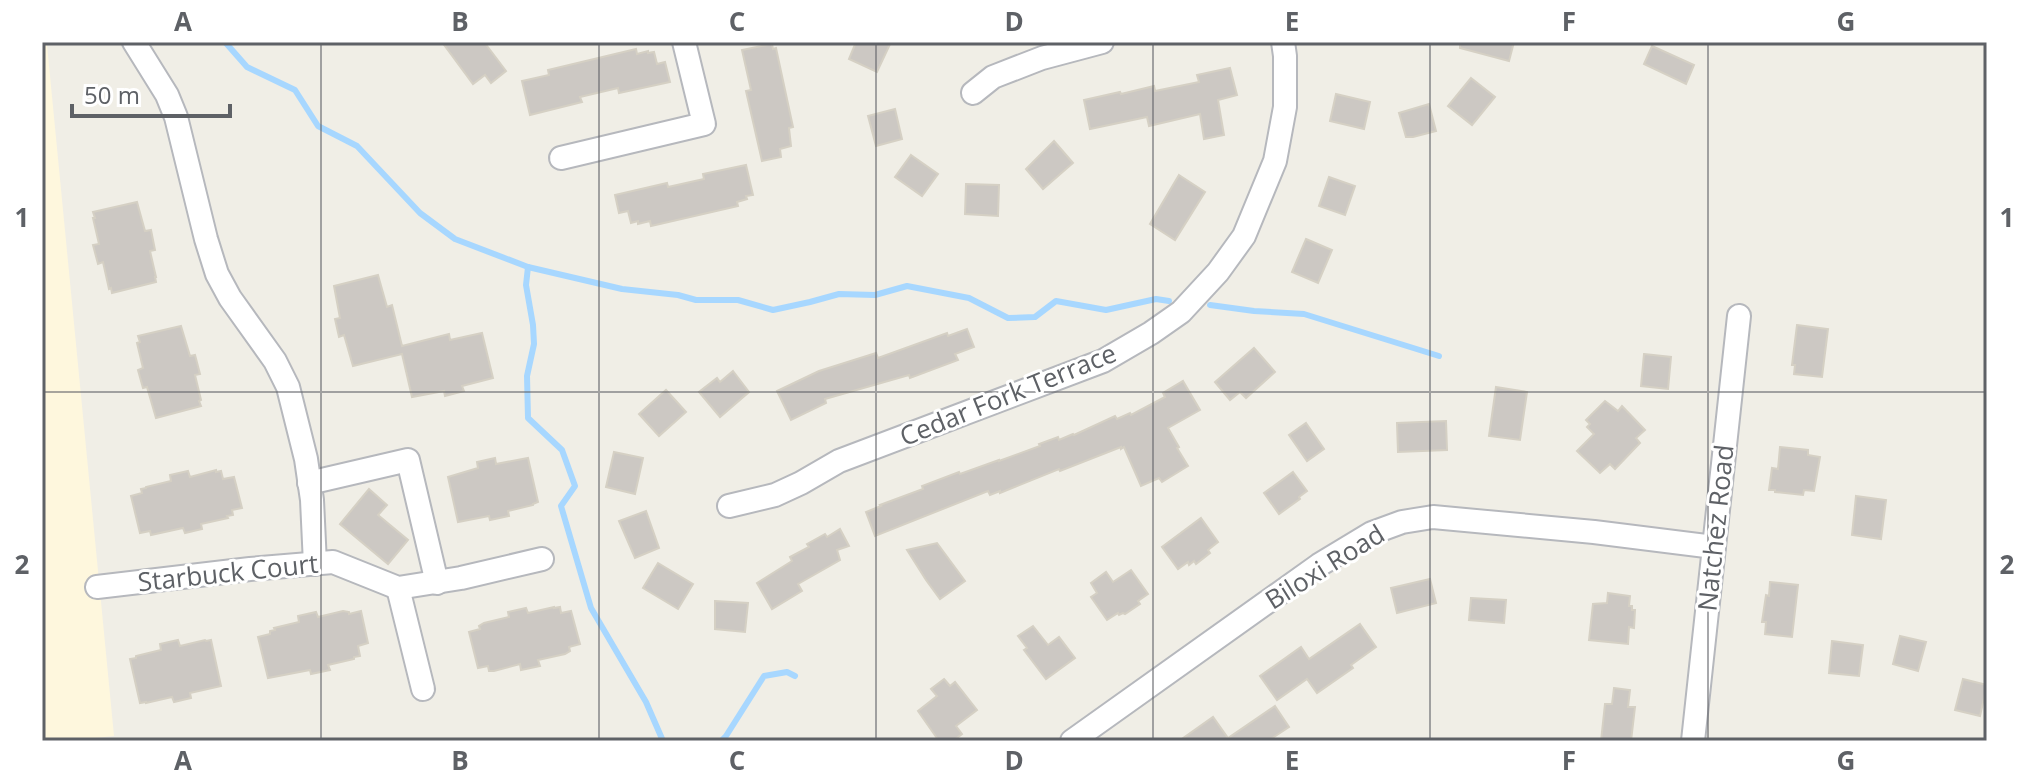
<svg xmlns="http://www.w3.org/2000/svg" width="2029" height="783" font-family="'Open Sans',sans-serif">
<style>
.commercial{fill:#fef7dd}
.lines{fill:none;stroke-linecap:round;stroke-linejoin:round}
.stream{stroke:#a7d7ff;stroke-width:6}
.building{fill:#ccc8c3;stroke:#d5d0c4;stroke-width:2}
.street-casing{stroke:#b6b8bd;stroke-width:26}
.street{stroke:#fff;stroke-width:22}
.grid{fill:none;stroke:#5e6166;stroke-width:2;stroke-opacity:0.55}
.labels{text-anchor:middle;stroke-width:6;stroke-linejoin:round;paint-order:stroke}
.street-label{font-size:26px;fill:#5e6166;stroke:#fff}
.neatline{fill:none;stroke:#5e6166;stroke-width:3}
.grid-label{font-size:26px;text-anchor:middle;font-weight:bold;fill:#5e6166}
</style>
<rect width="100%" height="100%" fill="#f0eee6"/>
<path class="commercial" d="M47,45L114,736L67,741H42V46Z"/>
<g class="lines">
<g class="stream">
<path d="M225,42L247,67L295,90L318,126L357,146L420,213L455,239L528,267L622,289L678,295L696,300H738L773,310L810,302L839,294L875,295L907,286L969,298L1008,318L1035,317L1056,301L1106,310L1156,299L1169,301"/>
<path d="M528,267L526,285L533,325L534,344L527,376L528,418L562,450L575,486L561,506L591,608L646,702L663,741"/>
<path d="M1210,305L1254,311L1304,314L1439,356"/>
<path d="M721,741L726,736L764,676L787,672L795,676"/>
</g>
</g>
<g class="building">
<path d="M442,42H484L506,71L491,83L485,75L473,84Z"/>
<path d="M856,42H891L877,72L849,59Z"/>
<path d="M1460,42H1514L1509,61L1460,48Z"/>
<path d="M772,44L773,49L776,48L793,127L789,128L791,146L780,149L781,157L762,161L746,91L751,90L742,50Z"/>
<path d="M1652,46L1694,65L1686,84L1644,64Z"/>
<path d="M636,49L637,54L648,51V53L654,52L657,64L665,62L670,82L619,93L618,88L580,97L582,102L530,115L522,81L549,75L548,70Z"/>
<path d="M1230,68L1237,95L1218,100L1224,135L1204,139L1200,114L1149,126L1147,117L1090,129L1084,100L1120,92L1121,94L1154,86L1155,91L1199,82L1197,75Z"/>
<path d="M1471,78L1495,97L1472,125L1448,106Z"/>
<path d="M1336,94L1370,102L1364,129L1330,121Z"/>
<path d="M1429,104L1436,131L1413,137H1406L1399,113Z"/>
<path d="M895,109L902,139L876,146L868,116Z"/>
<path d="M1054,141L1073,163L1043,189L1026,169Z"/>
<path d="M911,155L938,174L922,196L895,177Z"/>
<path d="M746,165L753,195L746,196L747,199L737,202L738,206L651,226L650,221L638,224V221L631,223L628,211L619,213L615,195L667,183L668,187L704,179L703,174Z"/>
<path d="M1179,175L1205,192L1175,240L1150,224Z"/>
<path d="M1329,177L1355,186L1345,215L1319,206Z"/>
<path d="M966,184L999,185L998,216L965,214Z"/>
<path d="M137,202L145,231L151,230L155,250L150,251L156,277H155L156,282L112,293L111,288L109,289L103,262L98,264L93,245L99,244L93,218H95L93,212Z"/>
<path d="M1306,239L1332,250L1318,283L1292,272Z"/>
<path d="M378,275L387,307L392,305L402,346L449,334L450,340L482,333L493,378L462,386L464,391L445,396L444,391L412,397L402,354L353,366L344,335L339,337L335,319L340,318L334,286Z"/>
<path d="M1797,325L1828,329L1822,377L1794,374L1795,365H1792Z"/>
<path d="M181,326L190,356L195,355L200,374L195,375L201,400L199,401L201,406L156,418L147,387L143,388L138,370L143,368L137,343L140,342L138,336Z"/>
<path d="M967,329L974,347L955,354L958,360L910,378L909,375L825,399L826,403L791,420L777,391L819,371L876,353L878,358L947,333L948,336Z"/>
<path d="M1254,348L1275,372L1246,398L1240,392L1230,400L1215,382Z"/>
<path d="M1644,354L1671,357L1668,389L1641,386Z"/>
<path d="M733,371L749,392L720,417L699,392L717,378L720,382Z"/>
<path d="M1183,381L1200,410L1168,428L1179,447L1177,448L1188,466L1162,482L1159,478L1141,486L1124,447L1121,449V447L1060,471L1059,469L1000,493V491L990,495L988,491L875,536L866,512L881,506L880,505L923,489L922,486L959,472L960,474L999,460V461L1040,446L1039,444L1058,437L1059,440L1073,434L1074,435L1115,416L1117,419L1130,413L1131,415L1165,397L1163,393Z"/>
<path d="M1496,387L1527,392L1520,440L1489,436Z"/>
<path d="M666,390L686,412L659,436L639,414Z"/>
<path d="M1605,401L1618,411L1622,406L1645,430L1636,438L1640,443L1615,469L1610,464L1600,473L1577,451L1594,434L1587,427L1590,424L1586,420Z"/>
<path d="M1446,421L1447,450L1398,452L1397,423Z"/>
<path d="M1306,423L1324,449L1307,461L1289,435Z"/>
<path d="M1780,447L1808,450V455L1820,457L1814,491L1804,490L1803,495L1775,492V490H1769L1772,468L1778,469Z"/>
<path d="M614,452L643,458L635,494L606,487Z"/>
<path d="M495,458L496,464L528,458L538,502L533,504V505L508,511L509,516L490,520L489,516L458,522L448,477L478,468L477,462Z"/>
<path d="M216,470V472L221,471L223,479L234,477L242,508L232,510L233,515L227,516L228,518L201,524L202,529L185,533L183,528L151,535L150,531L140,533L131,496L142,493L141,489L146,488V487L171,481L170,475L188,471L190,477Z"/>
<path d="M1293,472L1307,491L1299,497L1300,499L1279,514L1264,493Z"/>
<path d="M369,489L387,505L378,515L408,540L388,564L340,524Z"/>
<path d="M1856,496L1886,500L1881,539L1852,535Z"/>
<path d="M646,511L659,548L635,558L619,521Z"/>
<path d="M1201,518L1218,542L1208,550L1210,553L1196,564L1194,561L1189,565L1188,562L1178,569L1162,547Z"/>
<path d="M840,529L849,546L837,550L840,560L798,584L802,591L772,609L757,583L792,561L790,557L809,547L807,544L825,534L827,537Z"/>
<path d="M937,543L965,581L940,599L926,580L907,550Z"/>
<path d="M658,563L693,584L678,609L643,588Z"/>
<path d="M1131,570L1148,594L1138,601L1140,604L1125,614L1123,613L1119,615L1118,613L1107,620L1091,597L1097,593L1091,583L1106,572L1113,582Z"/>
<path d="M1430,579L1436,603L1397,613L1391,588Z"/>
<path d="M1770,582L1798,585L1792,637L1765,634L1766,622H1762L1766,595L1769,596Z"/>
<path d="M1608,593L1630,596L1629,606H1632V610H1635L1634,628L1629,627L1628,644L1589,640L1593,604L1607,603Z"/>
<path d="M1471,598L1506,600L1504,623L1469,620Z"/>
<path d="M715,601L748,603L745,632L715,629Z"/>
<path d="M554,607V608L560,607L561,613L571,611L580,644L569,647L570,651L565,654L538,660L540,666L521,670L520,664L494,671H489L488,666L478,668L469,632L480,629L479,626L484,623L509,617L508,612L526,608L528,613Z"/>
<path d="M343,611L349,612V614L361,611L368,643L358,646L360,656L354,657V659L328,665L330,670L311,674L310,670L268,678L258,637L270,634V631L275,630L274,628L299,622L298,616L316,612L318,617Z"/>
<path d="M1360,624L1376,647L1351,665L1353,668L1317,693L1307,679L1277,700L1260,676L1301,647L1309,659Z"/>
<path d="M1033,626L1048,645L1059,637L1075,658L1046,679L1024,650L1027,648L1018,636Z"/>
<path d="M1900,636L1926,642L1918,671L1893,664Z"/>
<path d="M178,640L180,646L205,640L206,641L211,640L221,686L190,693L191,698L174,702L172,697L146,703V702L140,703L130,659L136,658V656L161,650L160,644Z"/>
<path d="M1832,641L1863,645L1859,676L1829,673Z"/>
<path d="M944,679L950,686L955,682L977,710L956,726L962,734L953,741H939L918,711L937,696L931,689Z"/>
<path d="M1963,679L1987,685L1980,716L1955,710Z"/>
<path d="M1614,688L1630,690L1628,707H1635L1631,741H1601L1605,704H1612Z"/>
<path d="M1275,706L1289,727L1268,741H1179L1213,717L1228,738Z"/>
</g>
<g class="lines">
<g class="street-casing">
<g id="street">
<path d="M134,42L167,95L176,117L206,239L217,274L230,298L275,361L288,387L306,459L312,500L315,564"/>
<path d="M973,93L993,77L1042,58L1102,42"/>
<path d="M561,158L704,124L684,42"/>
<path d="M309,483L408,460L437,583"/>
<path d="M729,506L775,495L801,483L839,461L1103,361L1151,333L1181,312L1218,272L1244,236L1275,161L1285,107V56L1283,42"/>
<path d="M97,587L250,569L333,562L398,588L461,578L542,559"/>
<path d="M398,588L423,689"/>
<path d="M1072,741L1319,565L1372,533L1402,522L1433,517L1594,532L1714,547"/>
<path d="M1693,741L1739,316"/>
</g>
</g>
<use href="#street" class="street"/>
</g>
<path class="grid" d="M321,42V741M599,42V741M876,42V741M1153,42V741M1430,42V741M1708,42V741M42,392H1987"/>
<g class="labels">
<g class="street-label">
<text transform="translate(1008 395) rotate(-22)" y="9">Cedar Fork Terrace</text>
<text transform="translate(1716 528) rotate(-84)" y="9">Natchez Road</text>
<text transform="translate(1325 567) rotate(-32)" y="9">Biloxi Road</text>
<text transform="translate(228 573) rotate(-6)" y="9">Starbuck Court</text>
</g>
</g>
<rect width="2029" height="783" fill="none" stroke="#ffffff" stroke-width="88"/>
<path d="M72 104v12h158v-12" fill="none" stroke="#5e6166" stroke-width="4"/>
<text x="84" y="104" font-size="24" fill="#5e6166" stroke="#ffffff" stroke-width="6" paint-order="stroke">50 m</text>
<rect x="44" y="44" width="1941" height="695" class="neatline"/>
<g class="grid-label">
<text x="183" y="31">A</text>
<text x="460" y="31">B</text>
<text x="737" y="31">C</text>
<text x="1014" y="31">D</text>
<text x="1292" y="31">E</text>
<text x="1569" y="31">F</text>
<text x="1846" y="31">G</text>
<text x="22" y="227">1</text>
<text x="2007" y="227">1</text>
<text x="22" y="574">2</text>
<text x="2007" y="574">2</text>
<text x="183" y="770">A</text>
<text x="460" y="770">B</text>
<text x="737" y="770">C</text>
<text x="1014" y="770">D</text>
<text x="1292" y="770">E</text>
<text x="1569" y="770">F</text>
<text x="1846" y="770">G</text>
</g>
</svg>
